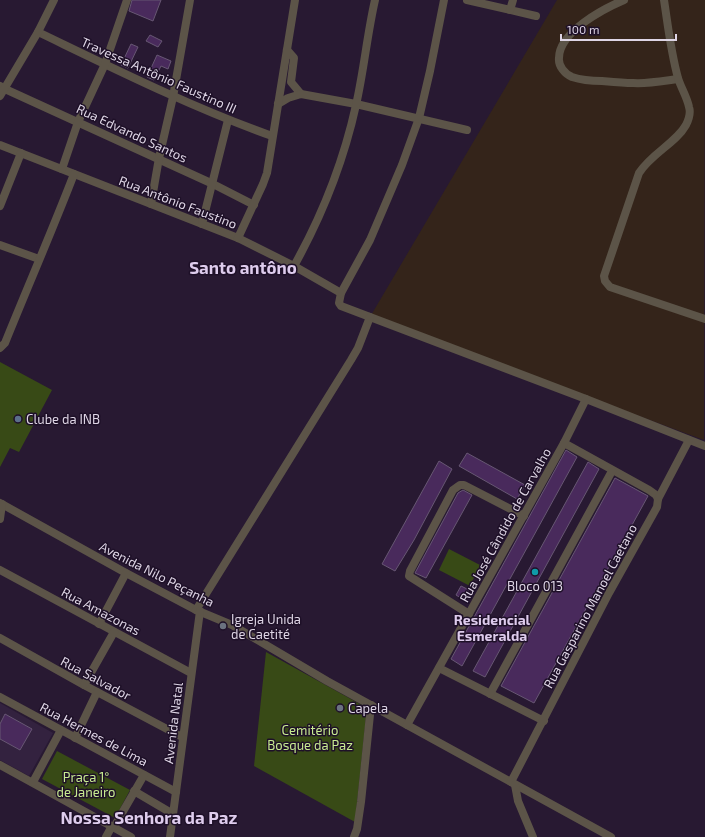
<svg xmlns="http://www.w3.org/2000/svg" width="705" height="837" font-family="'Exo 2',sans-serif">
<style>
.industrial{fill:#34241a}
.built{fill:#33223f}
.green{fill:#384a16}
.building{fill:#492a5c;stroke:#675773}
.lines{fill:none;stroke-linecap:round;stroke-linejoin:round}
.minor{stroke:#5c5448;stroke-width:8}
.service-dot{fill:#5c6f8a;stroke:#1e1028;stroke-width:1.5}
.culture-dot{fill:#0f9aa8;stroke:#1e1028;stroke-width:1.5}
.worship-dot{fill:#6b7280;stroke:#1e1028;stroke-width:1.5}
.labels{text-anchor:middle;stroke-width:3;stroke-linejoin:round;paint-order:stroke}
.street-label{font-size:13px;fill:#ded5e5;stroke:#1e1028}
.poi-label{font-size:13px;fill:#ded5e5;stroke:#1e1028;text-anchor:start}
.park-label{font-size:13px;fill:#c8eb91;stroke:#1e1028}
.neighbourhood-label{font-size:14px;font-weight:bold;fill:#decced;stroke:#1e1028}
.district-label{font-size:17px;font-weight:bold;fill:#decced;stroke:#1e1028}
</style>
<rect width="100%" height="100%" fill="#281932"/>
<path class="industrial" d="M557,0H705L704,440L370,317Z"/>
<path class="built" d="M0,703L53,733L29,776L0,760Z"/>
<g class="green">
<path d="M0,362L52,390L19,452L10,448L0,467Z"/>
<path d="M449,549L480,565L470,586L439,570Z"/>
<path d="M266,652L367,708L355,822L254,766Z"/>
<path d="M57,751L130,790L115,818L42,779Z"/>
</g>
<g class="building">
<path d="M132,0H161L153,21L129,11Z"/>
<path d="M150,35L162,41L158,47L146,41Z"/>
<path d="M131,44L138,47L128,68L121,65Z"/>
<path d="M157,55L171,61L168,69L161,66L154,80L147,77Z"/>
<path d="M566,450L577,457L462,666L451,659Z"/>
<path d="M467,453L525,485L517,499L459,466Z"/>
<path d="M439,461L452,469L414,540L395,571L382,564Z"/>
<path d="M588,462L599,469L485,677L473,671Z"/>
<path d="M615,478L648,496L534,703L501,686Z"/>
<path d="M463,490L472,495L426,578L415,573L458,493Z"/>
<path d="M461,586L469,590L464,600L456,595Z"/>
<path d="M5,714L32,729L20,750L0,739V724Z"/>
</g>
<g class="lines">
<g class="minor">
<path d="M444,0L430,71L419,118L402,165L370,240L341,293L339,303L341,306L586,399L705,446"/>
<path d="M467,0L536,16"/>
<path d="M624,0C603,9 559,32 559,58C558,66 565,74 572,77C581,80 593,81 602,81C613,82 623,83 633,83C648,84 663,81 678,79"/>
<path d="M664,0C668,26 671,53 678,78C681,88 687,97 689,107C691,113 689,119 686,125C676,143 652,153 639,173L604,276L605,281L610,287L705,319"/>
<path d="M510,10L513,0"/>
<path d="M38,32C115,69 191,107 272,136"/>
<path d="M287,50L294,58L291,82L301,94"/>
<path d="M0,86L5,89L213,184L254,205"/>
<path d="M0,96L38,32L54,0"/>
<path d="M278,104L288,98L301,94L356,104L467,130"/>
<path d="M0,145L238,238L294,266L341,293"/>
<path d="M62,169L78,122L105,64L127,0"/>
<path d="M151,204L159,158L173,97L190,0"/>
<path d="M0,206L21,153"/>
<path d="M202,224L228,120"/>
<path d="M238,238L263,184L267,173L295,0"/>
<path d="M0,245L39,259"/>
<path d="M294,266C323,214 343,164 356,105C364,70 367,35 375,0"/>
<path d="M0,348L5,343C28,286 52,231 74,174"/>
<path d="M564,443L649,490L656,495L658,499"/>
<path d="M0,503L126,573L196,610L232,625L327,681L611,837"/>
<path d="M0,519L2,504"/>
<path d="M0,570L191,673"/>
<path d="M196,610L351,360L358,348L370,317"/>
<path d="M469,614L409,576L410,571L453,490L460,485H464L524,516"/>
<path d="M99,624L126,573"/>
<path d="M0,638L84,685L182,737"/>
<path d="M439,668L544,721"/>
<path d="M84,685L114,632"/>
<path d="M490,694L612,471"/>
<path d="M0,697L176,792"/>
<path d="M407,725L564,443L586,399"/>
<path d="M75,738L97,692"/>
<path d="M0,765L131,837"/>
<path d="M33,782L61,730"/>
<path d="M511,782L609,593L657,507L658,499L689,440"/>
<path d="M515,785L518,801L533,837"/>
<path d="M134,791L173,814"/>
<path d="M114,827L144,775"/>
<path d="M106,837L112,826"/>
<path d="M170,837L200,611"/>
<path d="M354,837L357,829L361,802L371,705"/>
</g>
</g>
<circle class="service-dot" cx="18" cy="419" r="4"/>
<circle class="culture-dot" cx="535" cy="572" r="4"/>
<g class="worship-dot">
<circle cx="223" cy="626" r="4"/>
<circle cx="340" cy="708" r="4"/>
</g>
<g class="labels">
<g class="street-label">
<text transform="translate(159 75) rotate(24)" y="5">Travessa Antônio Faustino III</text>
<text transform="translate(132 133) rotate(25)" y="5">Rua Edvando Santos</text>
<text transform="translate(178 202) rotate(21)" y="5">Rua Antônio Faustino</text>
<text transform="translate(505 525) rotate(-61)" y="5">Rua José Cândido de Carvalho</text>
<text transform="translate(157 574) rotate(27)" y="5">Avenida Nilo Peçanha</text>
<text transform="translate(590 606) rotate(-62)" y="5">Rua Gasparino Manoel Caetano</text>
<text transform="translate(101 611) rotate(28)" y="5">Rua Amazonas</text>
<text transform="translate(96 678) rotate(28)" y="5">Rua Salvador</text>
<text transform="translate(173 723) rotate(-83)" y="5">Avenida Natal</text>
<text transform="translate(94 734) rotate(28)" y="5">Rua Hermes de Lima</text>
</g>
<g class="poi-label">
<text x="26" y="424">Clube da INB</text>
<text x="535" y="591" text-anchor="middle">Bloco 013</text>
<text x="231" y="624">Igreja Unida<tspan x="231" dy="15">de Caetité</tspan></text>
<text x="348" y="713">Capela</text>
</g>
<g class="park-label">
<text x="310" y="735">Cemitério<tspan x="310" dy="15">Bosque da Paz</tspan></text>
<text x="86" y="782">Praça 1°<tspan x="86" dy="15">de Janeiro</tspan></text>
</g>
<g class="neighbourhood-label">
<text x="492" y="625">Residencial<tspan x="492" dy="16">Esmeralda</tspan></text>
</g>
<g class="district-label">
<text x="243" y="274">Santo antôno</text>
<text x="149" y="824">Nossa Senhora da Paz</text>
</g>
</g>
<path d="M561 34v6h115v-6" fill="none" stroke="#ded5e5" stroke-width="2"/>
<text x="567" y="34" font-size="12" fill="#ded5e5" stroke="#1e1028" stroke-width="3" paint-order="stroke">100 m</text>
</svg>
